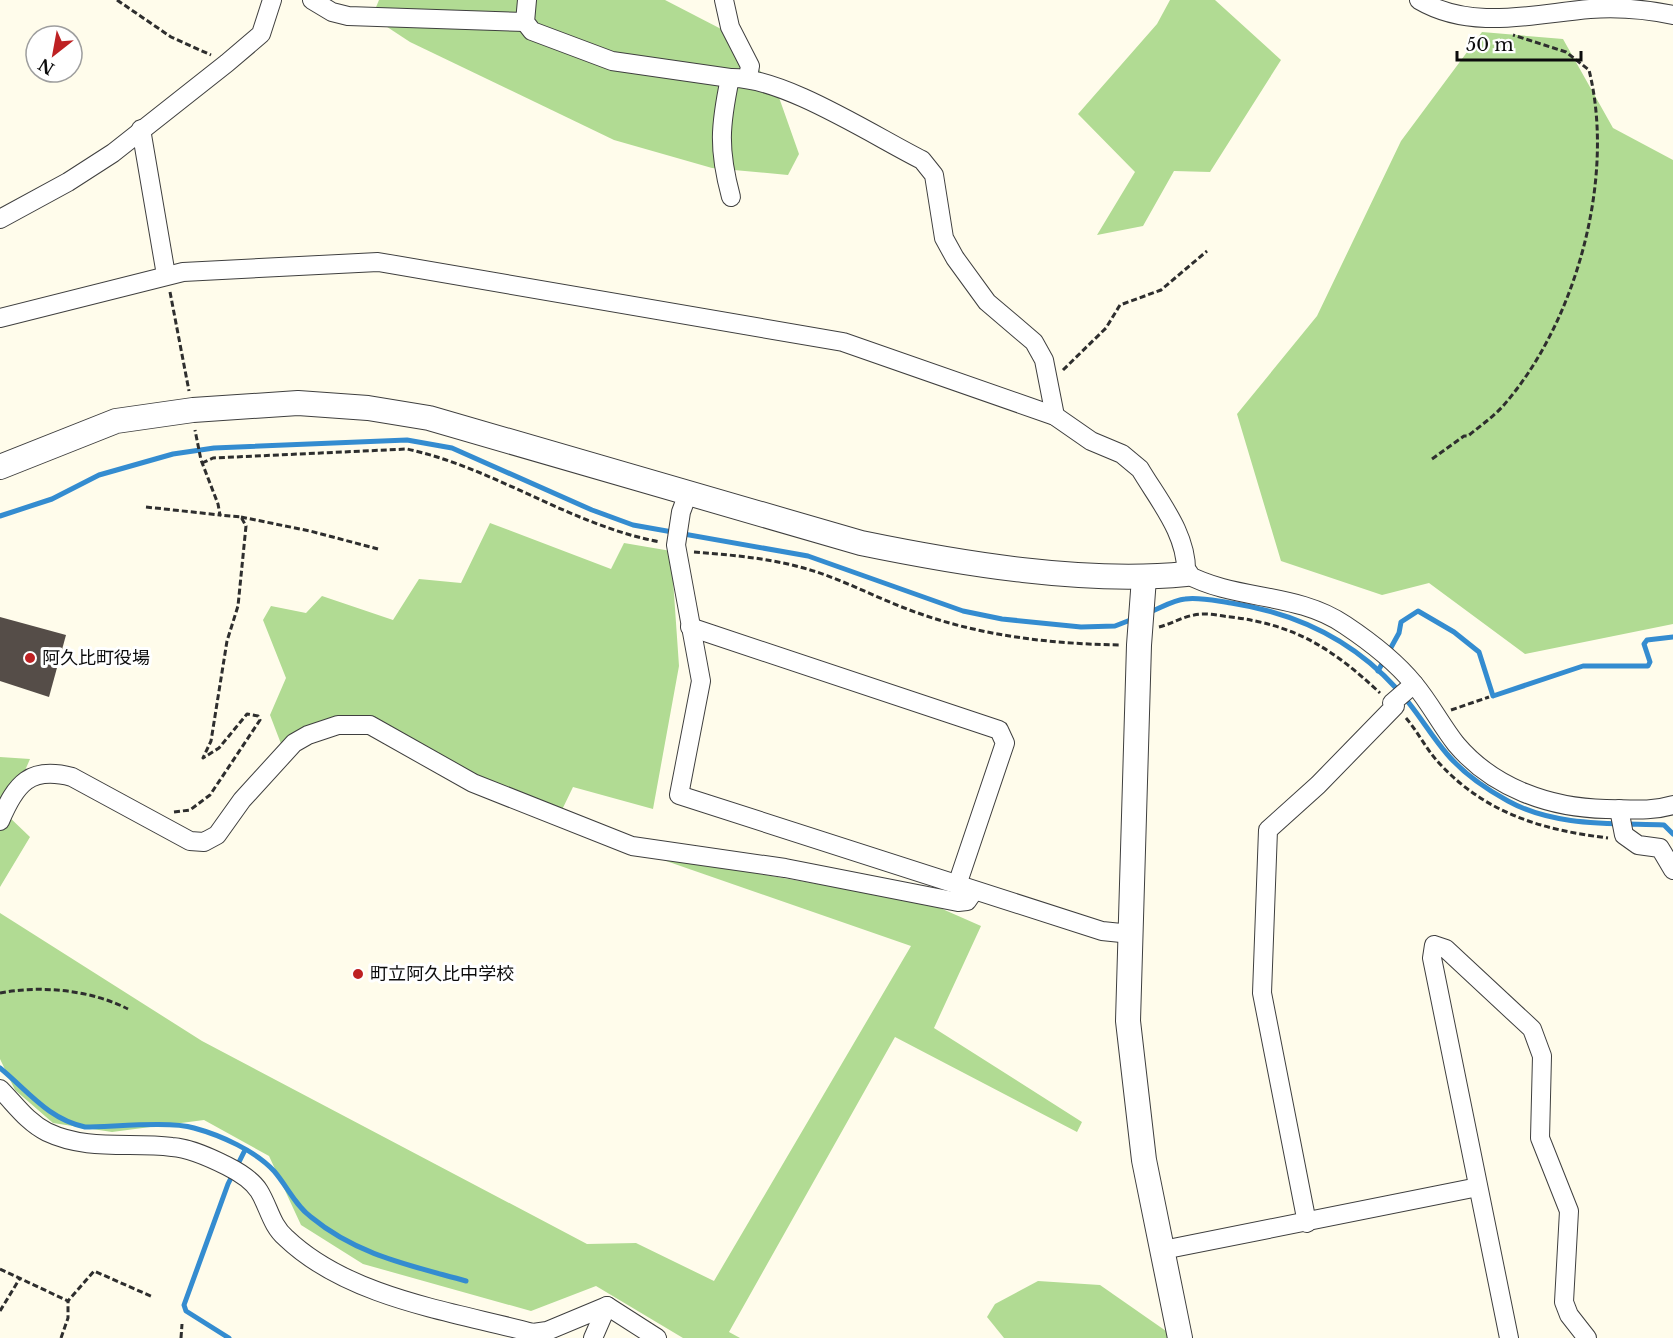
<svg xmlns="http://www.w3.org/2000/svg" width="1673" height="1338" font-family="'Libre Baskerville','Noto Sans JP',serif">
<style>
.forest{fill:#b1db93}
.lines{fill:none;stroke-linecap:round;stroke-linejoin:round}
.stream{stroke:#348cd0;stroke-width:5}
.building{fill:#554d48}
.minor-casing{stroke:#3f3f3f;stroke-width:20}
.tertiary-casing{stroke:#3f3f3f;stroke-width:26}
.path{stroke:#2e2e2e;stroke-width:3;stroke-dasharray:6 3;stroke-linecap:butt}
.minor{stroke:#fff;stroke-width:18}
.tertiary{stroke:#fff;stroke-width:24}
.poi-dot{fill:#be2123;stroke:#fff;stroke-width:2}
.labels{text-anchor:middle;stroke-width:6;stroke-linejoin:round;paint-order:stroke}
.poi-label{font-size:18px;fill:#0c0c0c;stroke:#fff;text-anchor:start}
</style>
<rect width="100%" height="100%" fill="#fffceb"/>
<g class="forest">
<path d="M379,0H665L725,31L776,89L799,154L788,175L712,168L614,140L410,42L372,17Z"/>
<path d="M1170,0H1215L1281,60L1210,172L1174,171L1143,226L1097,235L1135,172L1078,114L1157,24Z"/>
<path d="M1482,32L1563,39L1613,128L1673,160V624L1525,654L1429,583L1382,595L1281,561L1237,414L1317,316L1401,141Z"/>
<path d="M490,523L611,569L624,543L671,551L679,666L653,809L573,787L560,814L473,777L369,720H323L283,749L270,715L286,678L263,620L271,606L306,613L322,596L393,620L419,579L461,583Z"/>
<path d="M0,757L30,759L6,814L30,837L0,887Z"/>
<path d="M646,854L931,904L981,926L934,1028L1082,1122L1077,1132L895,1037L729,1332L740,1338H683L596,1286L531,1311L363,1264L301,1225L269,1156L204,1120L112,1132L53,1123L15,1090L0,1059V913L202,1041L587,1244L636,1243L714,1281L911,946Z"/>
<path d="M1038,1281L1100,1285L1176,1338H1004L987,1317L995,1304Z"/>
</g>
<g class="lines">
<g class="stream">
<path d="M0,516L52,499L99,475L173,454L214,448L407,440L452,448L592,510L633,525L808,556L963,611L1002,619L1081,627L1115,626L1133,619"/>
<path d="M1147,613C1159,609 1173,600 1185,599C1200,597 1216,601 1231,603C1296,613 1352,639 1397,689C1416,709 1429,733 1447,754C1463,773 1486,789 1508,801C1555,827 1612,823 1664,825L1673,834"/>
<path d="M1378,671L1399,633L1401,622L1418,611L1454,632L1479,652L1493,696L1583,666H1648L1650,662L1644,644L1647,640L1673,637"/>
<path d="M0,1068C28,1091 48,1119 85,1127C112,1127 170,1121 194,1128C220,1135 256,1151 274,1171C287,1186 295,1205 311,1217C357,1255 409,1265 466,1281"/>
<path d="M229,1338L186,1311L184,1305L228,1184L245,1150"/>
</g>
</g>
<path class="building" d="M0,617L66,635L49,697L0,681Z"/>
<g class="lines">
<g class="minor-casing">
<g id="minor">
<path d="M312,0L332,12L348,16L525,22"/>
<path d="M527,0L525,22L532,31L612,61L730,78C782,76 874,136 922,160L934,175L944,238L955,258L987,302L1034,342L1044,360L1055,416"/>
<path d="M724,0L730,27L750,66L748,77"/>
<path d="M1419,0C1472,31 1533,14 1590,9C1619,7 1645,9 1673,15"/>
<path d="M730,78C720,126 718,149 731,197"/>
<path d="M141,129L166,275"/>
<path d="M0,219L68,182L113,153L227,63L261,34L272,0"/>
<path d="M0,318L183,272L378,262L843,342L1055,416L1091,441L1122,454L1140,469C1159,501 1188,535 1186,574C1236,601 1297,592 1345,625C1369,641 1396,662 1414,684C1430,703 1441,725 1456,744C1493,788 1550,808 1606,809C1629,809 1650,812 1673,805"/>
<path d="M688,493L681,512L676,545L701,681L679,795L1102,931L1131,934"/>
<path d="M690,627L999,730L1005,743L957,885"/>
<path d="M1619,809L1624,835L1638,845L1660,848L1673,870"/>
<path d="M0,821C16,783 30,766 72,777L190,841L204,842L217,835L242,800L294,743L308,735L338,725H370L473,783L632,846L785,868L958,902L967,901L974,891"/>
<path d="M0,1089C15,1104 27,1122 47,1132C87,1151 129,1142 172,1147C190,1148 211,1158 227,1166C239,1172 252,1180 259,1191C269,1207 271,1225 286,1238C349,1298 451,1311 533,1333L547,1331L607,1306L657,1338"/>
<path d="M1307,1223L1262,993L1268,830L1318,785L1395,706L1392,703L1414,684"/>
<path d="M1163,1250L1478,1187"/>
<path d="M593,1338L607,1306"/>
<path d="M1509,1338L1432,958L1434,945L1446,949L1532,1029L1542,1056L1540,1138L1569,1211L1564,1302L1569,1315L1587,1338"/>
</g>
</g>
<g class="tertiary-casing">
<g id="tertiary">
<path d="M0,467L116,421L193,410L298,403L368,408L429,418L861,543C963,564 1084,584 1186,574"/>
<path d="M1144,578L1139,645L1128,1021L1144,1160L1180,1338"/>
</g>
</g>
<g class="path">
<path d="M117,0L171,37L211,55"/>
<path d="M170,292L189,391"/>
<path d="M1063,370L1106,328L1120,305L1161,290L1207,251"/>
<path d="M1432,459L1464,436H1468C1480,426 1493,417 1503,406C1576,323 1616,178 1589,70L1566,52L1513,35"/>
<path d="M202,463L213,458L407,449C495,468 570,525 660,542"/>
<path d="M146,507L220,515L218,504L201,460L195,430"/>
<path d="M241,517L310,531L378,549"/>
<path d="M694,552C731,555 770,558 807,569C845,580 880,600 918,613C982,636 1052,644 1121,645"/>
<path d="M1159,627C1171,624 1182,617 1194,615C1206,612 1219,616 1231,617C1296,625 1333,649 1380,693"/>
<path d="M1451,710L1489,697"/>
<path d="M1406,718C1418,732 1426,749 1439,763C1486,814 1543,830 1608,838"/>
<path d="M174,812L190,810L210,795L260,720L258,716L247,714L219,748L203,758L211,741L227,641L238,606L246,526L241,517L220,515"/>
<path d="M0,993C41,985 91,990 128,1009"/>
<path d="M0,1269L68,1301L94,1271L153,1297"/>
<path d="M0,1311L20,1278"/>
<path d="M61,1338L68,1318V1301"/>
<path d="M181,1338L182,1324"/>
</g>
<use href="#minor" class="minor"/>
<use href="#tertiary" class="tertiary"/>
</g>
<g class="poi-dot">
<circle cx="30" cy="658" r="6"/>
<circle cx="358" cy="974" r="6"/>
</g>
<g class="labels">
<g class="poi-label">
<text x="42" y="664">阿久比町役場</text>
<text x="370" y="980">町立阿久比中学校</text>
</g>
</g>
<g transform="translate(54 54) rotate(211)"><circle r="28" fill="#ffffff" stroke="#9e9e9e" stroke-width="1.5"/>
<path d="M0-4.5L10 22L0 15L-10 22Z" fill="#be2123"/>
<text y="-9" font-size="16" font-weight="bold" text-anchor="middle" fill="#0c0c0c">N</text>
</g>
<path d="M1457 51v9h124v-9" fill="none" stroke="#0c0c0c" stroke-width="3"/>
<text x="1466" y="51" font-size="18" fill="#0c0c0c" stroke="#ffffff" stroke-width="4.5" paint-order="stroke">50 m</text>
</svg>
